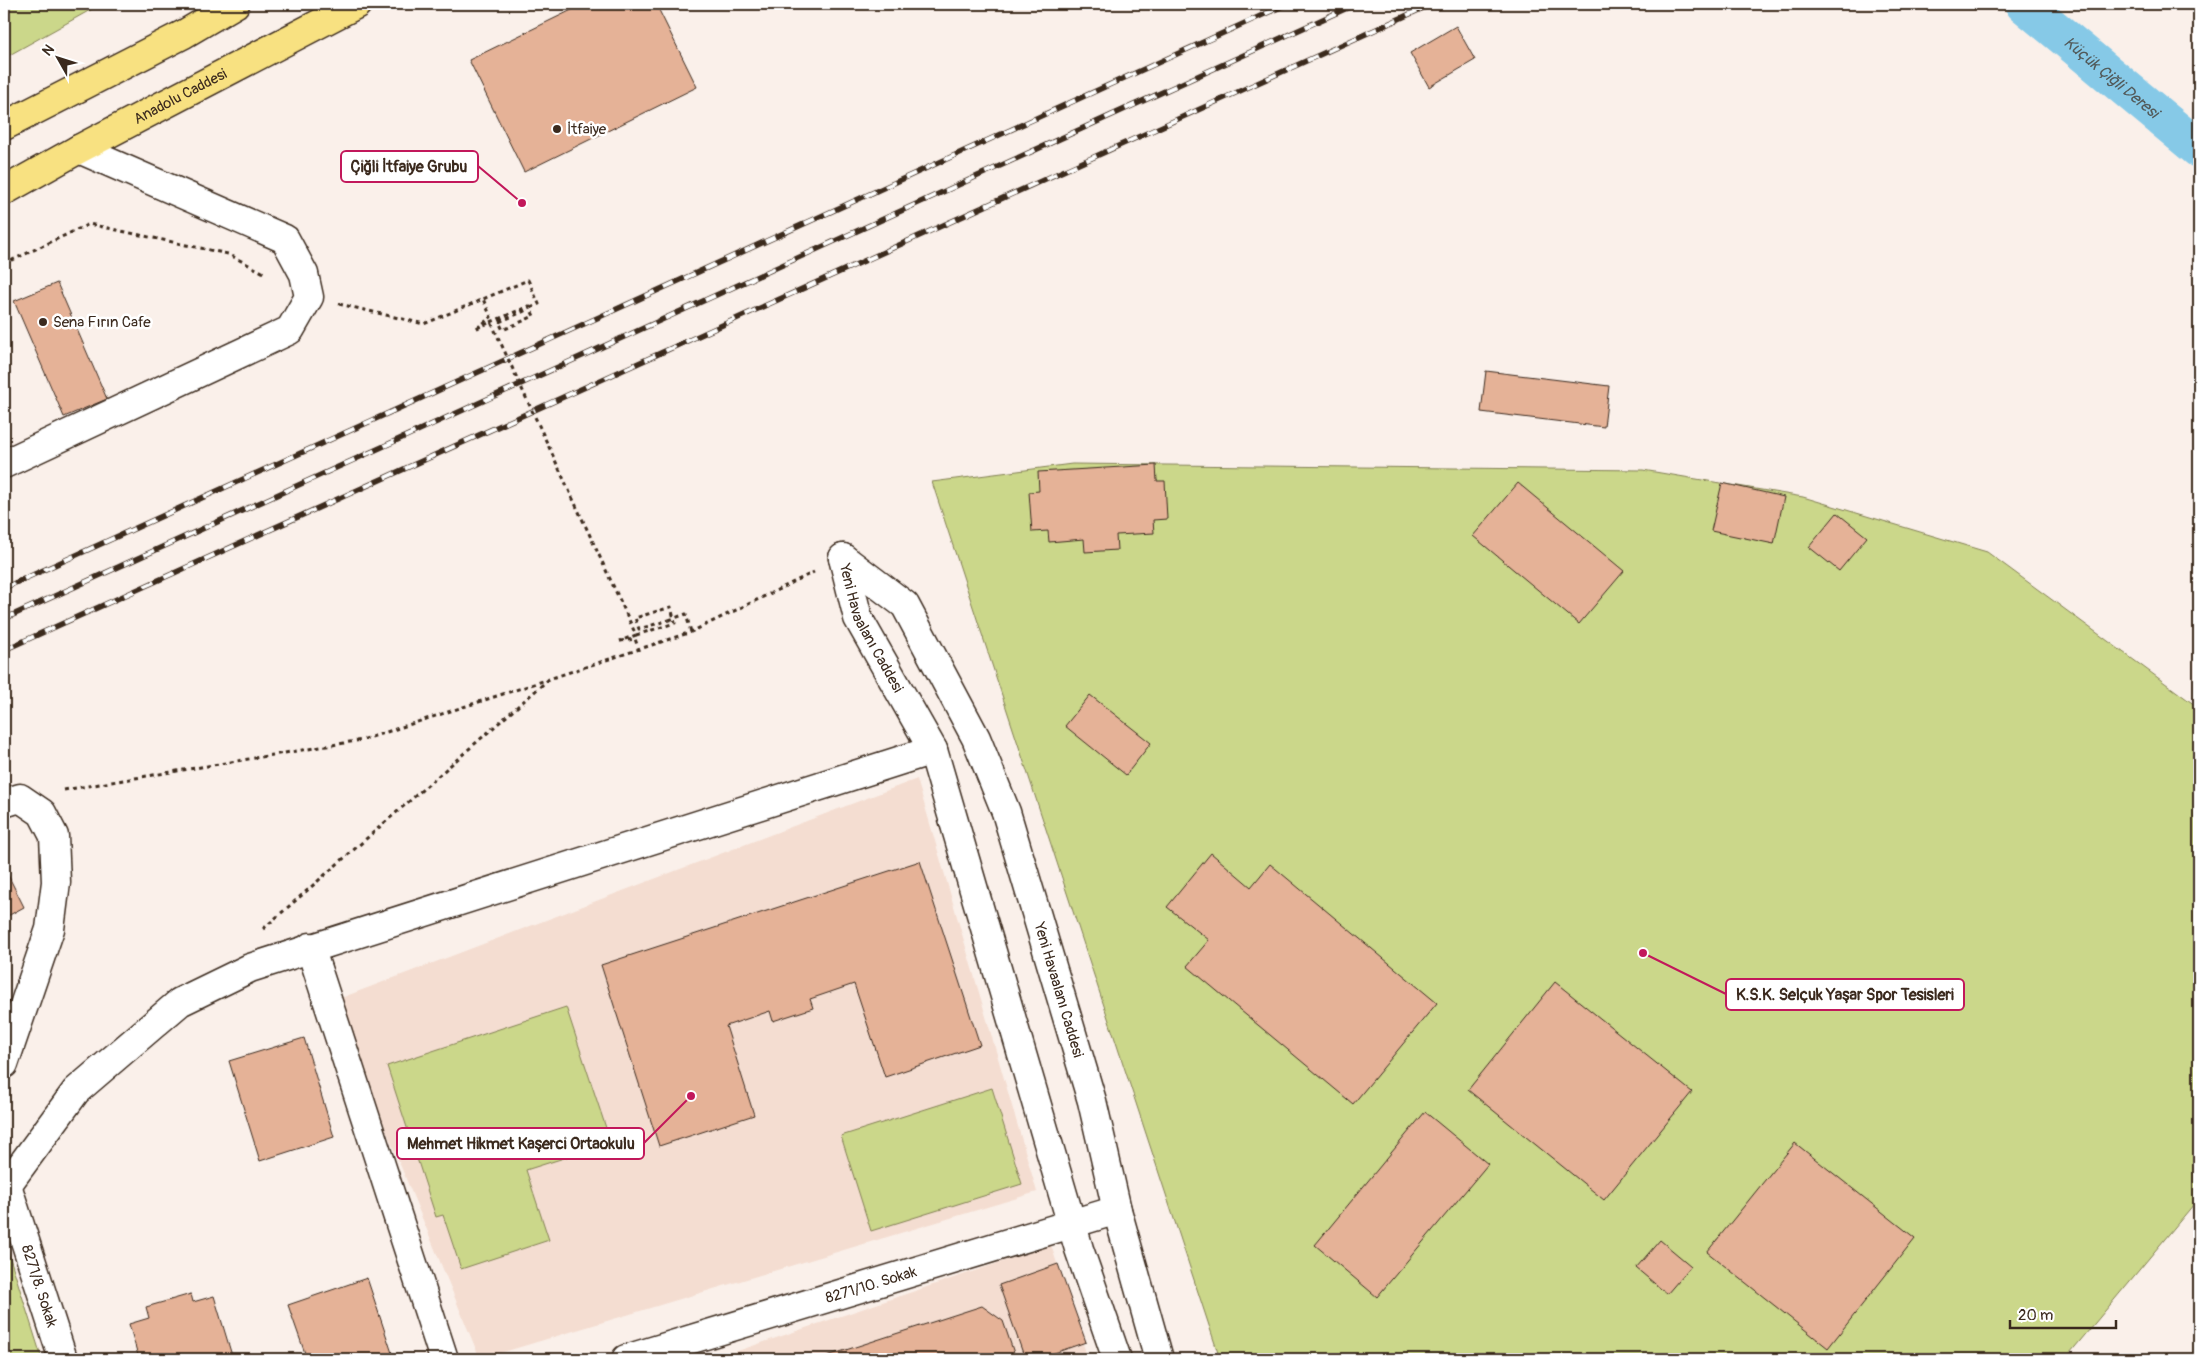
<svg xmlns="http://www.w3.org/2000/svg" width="2203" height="1363" font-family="Pangolin,sans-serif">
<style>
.built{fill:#f4ddd1}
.green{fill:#cbd78a;stroke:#838054}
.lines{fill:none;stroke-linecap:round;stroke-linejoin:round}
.canal{stroke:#86c9e7;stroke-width:38}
.building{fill:#e5b297;stroke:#3b2a1e}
.minor-casing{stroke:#3b2a1e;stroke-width:31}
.highway-casing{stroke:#3b2a1e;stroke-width:31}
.path{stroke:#3b2a1e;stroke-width:3;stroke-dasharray:4 4;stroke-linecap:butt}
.minor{stroke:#fff;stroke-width:28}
.highway{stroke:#f8e181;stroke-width:28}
.rail-casing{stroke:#3b2a1e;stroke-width:5.5}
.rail{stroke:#fff;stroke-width:4;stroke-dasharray:11;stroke-linecap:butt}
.path-bridge{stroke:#3b2a1e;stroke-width:3;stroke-dasharray:4 4;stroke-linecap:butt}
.poi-dot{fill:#3b2a1e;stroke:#fff;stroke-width:2}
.labels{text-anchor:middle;stroke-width:5;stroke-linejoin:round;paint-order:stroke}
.street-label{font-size:15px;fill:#3b2a1e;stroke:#fff}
.poi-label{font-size:15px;fill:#3b2a1e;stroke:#fff;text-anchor:start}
.water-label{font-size:16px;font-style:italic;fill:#525a5a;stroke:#fff}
.leader{fill:none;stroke:#c2185b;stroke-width:2}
.callout-dot{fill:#c2185b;stroke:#fff;stroke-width:2}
.callout{fill:#fff;stroke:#c2185b;stroke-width:2}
.callout-label{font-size:16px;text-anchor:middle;font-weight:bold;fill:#3b2a1e}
</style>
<rect width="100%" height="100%" fill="#faf0ea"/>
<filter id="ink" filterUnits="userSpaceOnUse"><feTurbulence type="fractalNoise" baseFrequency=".02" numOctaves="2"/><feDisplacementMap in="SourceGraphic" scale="10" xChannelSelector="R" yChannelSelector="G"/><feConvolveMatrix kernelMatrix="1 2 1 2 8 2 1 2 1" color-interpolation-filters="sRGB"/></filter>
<g filter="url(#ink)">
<g class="built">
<path d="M917,779L1037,1192L480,1359L333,1001Z"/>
<path d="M1051,1245L1088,1359H714Z"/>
</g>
<g class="green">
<path d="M4,4H101L4,58Z"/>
<path d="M1072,464L1643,470L1803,497L1987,552L2199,708V1198L2065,1359H1220L932,482Z"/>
<path d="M566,1007L611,1143L526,1170L549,1240L461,1269L443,1215L436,1217L387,1066Z"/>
<path d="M992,1088L1022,1184L871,1231L841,1136Z"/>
<path d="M4,1239L42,1359H4Z"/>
</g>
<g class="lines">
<path class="canal" id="s1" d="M2024,4L2199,149"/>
</g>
<g class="building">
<path d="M584,4H656L697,87L524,172L469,60Z"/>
<path d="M1456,26L1475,60L1429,87L1410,53Z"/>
<path d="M57,283L107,399L64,417L14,301Z"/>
<path d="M1486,371L1609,386L1604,427L1481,412Z"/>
<path d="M1156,465L1157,481H1165L1167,519L1153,520L1154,533L1116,535L1117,550L1085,552L1084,539L1049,542L1048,531L1032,532L1029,492L1039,491L1038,472Z"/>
<path d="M1518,483L1624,571L1579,624L1473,536Z"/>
<path d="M1722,483L1784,497L1774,544L1711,531Z"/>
<path d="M1837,513L1867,537L1839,571L1809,547Z"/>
<path d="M1090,695L1151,743L1126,775L1065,726Z"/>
<path d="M1211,853L1251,887L1270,864L1437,1003L1353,1104L1187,966L1209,940L1167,907Z"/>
<path d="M920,861L980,1045L885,1077L854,984L810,999L813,1008L773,1021L770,1011L726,1026L754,1115L659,1146L601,965Z"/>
<path d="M4,867L24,907L4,918Z"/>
<path d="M1555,982L1692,1092L1604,1200L1468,1090Z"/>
<path d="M304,1038L334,1137L260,1161L229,1061Z"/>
<path d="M1425,1112L1488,1164L1377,1297L1315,1245Z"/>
<path d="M1795,1143L1915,1238L1828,1348L1707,1252Z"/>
<path d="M1660,1240L1691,1266L1667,1294L1636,1268Z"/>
<path d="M1058,1264L1086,1342L1037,1359H1025L999,1285Z"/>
<path d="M367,1278L394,1359H307L288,1305Z"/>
<path d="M191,1294L193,1302L214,1296L233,1359H139L129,1324L149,1318L146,1307Z"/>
<path d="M982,1306L1003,1321L1016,1359H818Z"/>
</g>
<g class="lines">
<g class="minor-casing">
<g id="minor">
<path d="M4,464L290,330L309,297L304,274L285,239L79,149"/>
<path id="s2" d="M843,558L905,605L976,738L1006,812L1092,1101L1117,1210L1159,1359"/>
<path id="s3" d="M843,558L858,618L933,750L1079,1249L1117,1359"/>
<path d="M4,803L20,798L42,813L54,836L56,882L50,929L4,1064"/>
<path d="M310,947L444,1359"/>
<path d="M7,1185L76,1091L180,1002L250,968L933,750"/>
<path id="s4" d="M7,1185L63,1359"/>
<path id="s5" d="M626,1359L1117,1210"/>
</g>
</g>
<g class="highway-casing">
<g id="highway">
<path d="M4,126L184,34L235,4"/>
<path id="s6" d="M4,191L79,149L357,4"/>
</g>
</g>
<g class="path">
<path d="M4,264L89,224L228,254L266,274"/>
<path d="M339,304L424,324L528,280L539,304L527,310"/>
<path d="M477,328L491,317L483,299"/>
<path d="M669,620L686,614L691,632"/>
<path d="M620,641L635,639L639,650"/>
<path d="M64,790L362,740L546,680"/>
<path d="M263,929L549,679L691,632L814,572"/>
</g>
<use href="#minor" class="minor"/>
<use href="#highway" class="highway"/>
<g class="rail-casing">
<g id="rail">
<path d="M4,588L1287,4"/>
<path d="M4,619L1356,4"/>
<path d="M4,650L1432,4"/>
</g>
</g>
<use href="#rail" class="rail"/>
<g class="path-bridge">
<path d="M491,322L529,306L534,316L503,330L499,322L527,310"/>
<path d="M477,328L491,322L636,635L620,641"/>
<path d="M636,635L675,623L671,607L635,618L639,629L669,620"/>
</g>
</g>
</g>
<g class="poi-dot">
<circle cx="557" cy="129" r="5"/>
<circle cx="43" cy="322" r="5"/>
</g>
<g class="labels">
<g class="street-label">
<text dy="5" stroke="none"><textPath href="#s6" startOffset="200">Anadolu Caddesi</textPath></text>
<text dy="5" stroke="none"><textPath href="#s3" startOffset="76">Yeni Havaalanı Caddesi</textPath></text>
<text dy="5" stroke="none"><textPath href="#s2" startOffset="494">Yeni Havaalanı Caddesi</textPath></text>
<text dy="5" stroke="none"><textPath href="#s5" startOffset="256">8271/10. Sokak</textPath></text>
<text dy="5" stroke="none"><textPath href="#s4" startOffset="106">8271/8. Sokak</textPath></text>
</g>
<g class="poi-label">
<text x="567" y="134">İtfaiye</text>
<text x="53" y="327">Sena Fırın Cafe</text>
</g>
<g class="water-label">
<text dy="6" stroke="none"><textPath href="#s1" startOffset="114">Küçük Çiğli Deresi</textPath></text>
</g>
</g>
<path class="leader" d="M522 203L478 166M1643 953L1726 994M691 1096L644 1143"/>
<g class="callout-dot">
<circle cx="522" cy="203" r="5"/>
<circle cx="1643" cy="953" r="5"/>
<circle cx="691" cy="1096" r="5"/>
</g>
<g class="callout">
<rect x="341" y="151" width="137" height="31" rx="5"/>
<rect x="1726" y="979" width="238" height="31" rx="5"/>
<rect x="397" y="1128" width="247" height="31" rx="5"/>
</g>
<g class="callout-label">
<text x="409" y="172">Çiğli İtfaiye Grubu</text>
<text x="1845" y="1000">K.S.K. Selçuk Yaşar Spor Tesisleri</text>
<text x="521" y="1149">Mehmet Hikmet Kaşerci Ortaokulu</text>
</g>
<rect width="2203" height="1363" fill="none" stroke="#fff" stroke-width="20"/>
<rect x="10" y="10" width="2183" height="1343" fill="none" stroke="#3b2a1e" stroke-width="2" filter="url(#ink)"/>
<g transform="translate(58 58) rotate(309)" stroke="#ffffff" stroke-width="4" paint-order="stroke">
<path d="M0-4L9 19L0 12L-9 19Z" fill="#3b2a1e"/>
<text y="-8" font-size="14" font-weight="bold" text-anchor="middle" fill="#3b2a1e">N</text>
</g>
<path d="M2010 1320v8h106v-8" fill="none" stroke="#3b2a1e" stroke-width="2.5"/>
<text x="2018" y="1320" font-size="15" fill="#3b2a1e" stroke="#ffffff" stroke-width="4" paint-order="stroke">20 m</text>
</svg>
